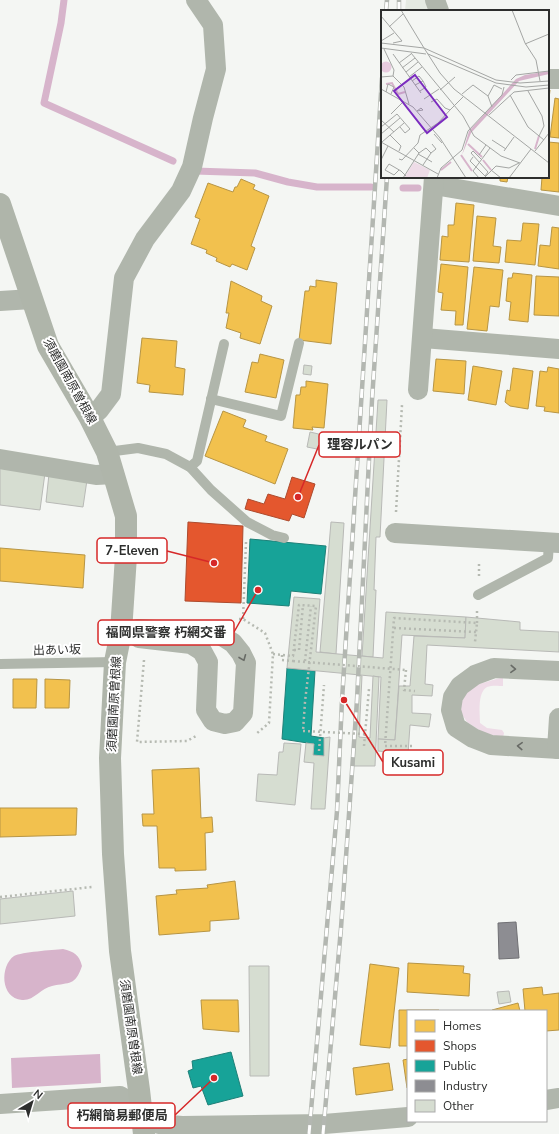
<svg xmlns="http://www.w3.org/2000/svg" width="559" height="1134" font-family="'Nunito Sans','Noto Sans JP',sans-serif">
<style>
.built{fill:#e5eae2}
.green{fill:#eedce7}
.water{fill:#d7b4cb}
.homes{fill:#f2c14e;stroke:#b79544}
.shops{fill:#e4572e;stroke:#ad4b2e}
.public{fill:#17a398;stroke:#1e8078}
.industry{fill:#8d8d92;stroke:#707074}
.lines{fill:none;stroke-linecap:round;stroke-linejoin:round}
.stream{stroke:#d7b4cb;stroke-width:7}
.building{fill:#d6ddd1;stroke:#b8b9b6}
.path{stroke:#b6bab2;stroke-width:2.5;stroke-dasharray:2 3;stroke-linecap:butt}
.service{stroke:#b0b6ac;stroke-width:10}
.minor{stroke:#b0b6ac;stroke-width:20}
.secondary{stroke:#afb5aa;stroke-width:22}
.rail-casing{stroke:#b3b7b1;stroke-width:4.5}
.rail{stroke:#fff;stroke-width:3;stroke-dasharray:9;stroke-linecap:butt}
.path-bridge{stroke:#b6bab2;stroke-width:2.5;stroke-dasharray:2 3;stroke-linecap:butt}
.oneway{stroke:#686b66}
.labels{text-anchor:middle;stroke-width:4;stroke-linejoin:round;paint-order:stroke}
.street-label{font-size:12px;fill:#2d2e2d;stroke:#fff}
.inset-river{fill:none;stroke:#d7b4cb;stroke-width:2}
.inset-road{fill:none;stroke:#a4a6a4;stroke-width:1}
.view{fill:#7b2cbf;fill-opacity:0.15;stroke:#7b2cbf;stroke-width:2}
.inset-edge{fill:none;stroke:#2d2e2d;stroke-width:2}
.leader{fill:none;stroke:#d62828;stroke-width:1.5}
.callout-dot{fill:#d62828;stroke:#fff;stroke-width:1.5}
.callout{fill:#fff;stroke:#d62828;stroke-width:1.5}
.callout-label{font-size:13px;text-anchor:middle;font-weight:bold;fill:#2d2e2d}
</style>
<rect width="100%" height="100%" fill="#f4f6f3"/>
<path class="built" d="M406,0H425L428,11H405Z"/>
<path class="green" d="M503,677V686C499,686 492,685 487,687C477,693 480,713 480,723L487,728L502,730L504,733L503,738L488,736L467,722L461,713V703L467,692L476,685Z"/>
<g class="water">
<path d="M63,949C74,952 79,954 82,966C75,986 70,982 52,986C41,988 34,1001 22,1000C0,998 0,966 14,956C22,952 52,950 63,949Z"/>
<path d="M100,1054L101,1083L12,1088L11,1058Z"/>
</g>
<g class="homes">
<path d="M548,89L550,90L548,108Z"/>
<path d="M555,98L559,99V138L550,137Z"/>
<path d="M548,142L559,143V192L541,190L542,177H548Z"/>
<path d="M500,177H508L507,182L500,181Z"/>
<path d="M241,179L255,185L253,189L269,196L251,246L255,248L247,270L232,264L230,267L216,261L217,258L206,253L207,250L191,244L200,219L195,217L208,183L233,192L235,187H237Z"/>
<path d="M456,203L474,205L469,262L440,260L442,236L448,237V225H454Z"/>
<path d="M477,216L496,218L493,246L501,247L499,263L473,261Z"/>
<path d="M523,223L539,224L535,265L505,262L507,240L521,241Z"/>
<path d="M552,227L559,228V269L538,266L540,245L550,246Z"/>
<path d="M441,264L468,267L463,325H455L456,311L441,310L443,293L438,292Z"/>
<path d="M474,267L503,270L499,307L490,306L487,331L467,329Z"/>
<path d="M513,273L532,275L528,322L509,320L511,302L506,301L508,278H512Z"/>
<path d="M536,276L559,277V316L534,315Z"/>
<path d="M316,280L337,283L331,344L299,340L305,291H309L310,286L316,287Z"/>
<path d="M231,281L262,296L261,301L272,306L260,344L240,338L241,333L226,328L229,313H226Z"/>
<path d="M142,338L177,341L175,367L185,369L183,395L149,392L150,385L137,383Z"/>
<path d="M260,354L284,360L276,398L245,392L252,362L258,363Z"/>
<path d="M436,359L466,361L464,394L433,391Z"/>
<path d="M473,366L502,371L496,405L468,400Z"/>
<path d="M548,367L559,369V413L544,411L545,407L536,406L540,371L547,372Z"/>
<path d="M513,368L533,371L528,409L510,406L505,402L507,390L510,391Z"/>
<path d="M306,381L328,384L324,428L312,427L313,430L293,428L296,395H300L301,387H306Z"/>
<path d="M223,411L246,420L243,427L267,436L265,441L288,449L275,484L205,456Z"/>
<path d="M0,548L85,555L83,588L0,581Z"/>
<path d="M13,679H37L36,708H13Z"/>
<path d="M45,679L70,680L69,708H45Z"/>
<path d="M199,768L201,818L212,817L213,832L205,833L206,870L175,871V868H159L157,826H143L142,814H154L152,770Z"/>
<path d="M0,808H77L76,835L0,837Z"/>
<path d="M235,881L239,919L210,921V931L159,935L156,896L177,894L176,890L208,888L207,885Z"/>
<path d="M408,963L464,966L463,973L470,974L469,996L407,992Z"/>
<path d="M370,964L399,968L390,1048L360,1045Z"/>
<path d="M542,987L543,995L559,993V1030L546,1031V1011H525L523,989Z"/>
<path d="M201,1000H238L239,1032L203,1029Z"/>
<path d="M518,1003L520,1011H493L492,1010Z"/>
<path d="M399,1010H439V1011H408V1046H399Z"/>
<path d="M408,1059V1088H407L403,1060Z"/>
<path d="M389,1063L393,1090L356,1095L353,1068Z"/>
</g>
<g class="shops">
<path d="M292,477L315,484L304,518L292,514L289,521L245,509L248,499L264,504L268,494L285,499Z"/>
<path d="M188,522L243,526L241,603L185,601Z"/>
</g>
<g class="public">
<path d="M250,539L326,546L321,594L291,591L289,606L247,603Z"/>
<path d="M287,668L315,671L311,736L324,738V756L313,755L314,744L282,739Z"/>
<path d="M231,1052L243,1096L208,1105L201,1086L193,1088L188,1071L193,1069L192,1061Z"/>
</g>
<path class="industry" d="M516,922L519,958L499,959L498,923Z"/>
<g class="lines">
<g class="stream">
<path d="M64,0L61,23L44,103L173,161"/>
<path d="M195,171L255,173L288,182L317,187H371"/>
<path d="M403,188H418"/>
</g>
</g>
<g class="building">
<path d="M304,365L312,366L311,375L303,374Z"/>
<path d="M378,400H387L380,537H376L374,590H376L373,657L362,656Z"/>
<path d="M310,432L323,435L322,450L307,447Z"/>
<path d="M0,467L45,473L40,510L0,505Z"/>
<path d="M49,474L87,480L83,507L46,502Z"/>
<path d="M331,522L344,523L336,654L320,652Z"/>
<path d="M294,597L320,599L316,652L383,658L386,612L466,617L465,638L402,635L395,740L378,739L381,677L287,668Z"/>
<path d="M466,617L520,622V630L559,632V652L427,645L425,684L433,685L432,696L412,695V713L431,714L429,727L410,725L408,754L378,751V739L395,740L399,686H410L414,636L465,638Z"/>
<path d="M359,675L362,676L359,737L370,738L373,676L379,677L375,766H354Z"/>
<path d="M330,737L325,809H311L314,763L304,762L306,743L314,744L313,755L324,756V738Z"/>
<path d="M284,743L301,744L295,805L256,801L258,774L277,775L279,752H283Z"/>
<path d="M73,891L75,916L0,924V899Z"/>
<path d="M249,966H269V1076H250Z"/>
<path d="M509,991L511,1002L499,1004L497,992Z"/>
</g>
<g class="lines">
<g class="path">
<path d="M396,512L402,405"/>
<path d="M479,576V561"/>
<path d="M239,619H243L265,633L273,654L269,723L256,734"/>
<path d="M243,619L246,542"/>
<path d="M477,623V611"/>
<path d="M394,628L476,632"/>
<path d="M294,650H299L303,605"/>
<path d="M273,654L293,656L299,605L316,606L305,702L303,731"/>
<path d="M282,655V660L293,661"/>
<path d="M144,660L137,742L187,741L196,736"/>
<path d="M305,661L311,606"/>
<path d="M406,670L404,690L415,691"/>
<path d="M364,746L369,689"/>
<path d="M412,746H385L394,618L477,623L475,642"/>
<path d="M319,751L324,685"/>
<path d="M0,897L92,887"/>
</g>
<g class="service">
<path d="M211,399L281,416L299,343"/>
<path d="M107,452L138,448L166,454L190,467L211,490L247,522L272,535L284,538"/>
<path d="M190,467L197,461L224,344"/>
<path d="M478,595L548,558L549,543"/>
<path d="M0,664L115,662"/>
</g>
<g class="minor">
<path d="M435,0L439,11"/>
<path d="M548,79H559"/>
<path d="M434,185L559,206"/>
<path d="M0,301L32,299"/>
<path d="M423,338L559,349"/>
<path d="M418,390L434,177"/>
<path d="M90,418L99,410L111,394L124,278L145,239L181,191L192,167L203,118L216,69L213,25L196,0"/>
<path d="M0,459L96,475L114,474"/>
<path d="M395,533L559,543"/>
<path d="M121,632L134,634L139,638L191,644L202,651L208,662L206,710L213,721L225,724L235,722L243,713L246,663L241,653L233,643L222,636L210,633L138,629L134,634"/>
<path d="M559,671L494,668L475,675L460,686L453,697L451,710L456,727L473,738L491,745L559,749"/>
<path d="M557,749L559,718"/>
<path d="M546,1100L559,1098"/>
<path d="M0,1104L120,1096L141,1108L159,1124L182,1126L324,1124L408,1117"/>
</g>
<path class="secondary" d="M0,204L48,346L90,418L107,452L126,516V556L121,632L115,662L110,758L113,854L120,951L139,1090L144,1134"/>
<g class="rail-casing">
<g id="rail">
<path d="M386,11L387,0"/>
<path d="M399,11V0"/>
<path d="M309,1134L337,811L342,700L382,78"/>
<path d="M323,1134L341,928L357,700L372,400L387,177"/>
</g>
</g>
<use href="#rail" class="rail"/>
<g class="path-bridge">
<path d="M293,661L406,670"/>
<path d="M303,731L365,734"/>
</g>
</g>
<defs><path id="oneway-chevron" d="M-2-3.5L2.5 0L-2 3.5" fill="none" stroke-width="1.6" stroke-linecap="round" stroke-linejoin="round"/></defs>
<g class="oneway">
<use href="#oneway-chevron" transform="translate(243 658) rotate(68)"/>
<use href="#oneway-chevron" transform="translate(513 669) rotate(3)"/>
<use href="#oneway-chevron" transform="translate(520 746) rotate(-177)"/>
</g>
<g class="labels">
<g class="street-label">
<text transform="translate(70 381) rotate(61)" y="4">須磨園南原曽根線</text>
<text transform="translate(57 650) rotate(-1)" y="4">出あい坂</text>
<text transform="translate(114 704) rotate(-87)" y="4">須磨園南原曽根線</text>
<text transform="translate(131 1027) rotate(82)" y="4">須磨園南原曽根線</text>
</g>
</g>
<g transform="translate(381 10)">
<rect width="168" height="168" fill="#f4f6f3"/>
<path d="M33,152L49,160L46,168H23Z" fill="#eedce7"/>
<path d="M-0.5 57a5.5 5.5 0 1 1 11 0a5.5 5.5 0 1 1-11 0Z" fill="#e7cbde"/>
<path d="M168,61V64L138,71L90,123L81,145L88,121L135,69L144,65Z" fill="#d7b4cb"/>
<path class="inset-river" d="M5,74L11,73L17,84L24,82M87,134L101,147M154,139L158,126M80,145L91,161M102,150L110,160M60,160L70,152"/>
<path class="inset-road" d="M20,0L43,38L115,70L139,73L168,71M131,0L144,33L155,50L159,71M0,6L21,31L12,33M8,17L22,4M0,31L13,23M0,33L43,38L59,63L73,79L168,153M144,34L168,24M0,38L45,44M3,39L13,60L12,66L23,77L28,94M30,43L82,106L93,126L120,146L139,153M12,44L40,83M47,44L115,73L145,77L168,75M18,53L30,44M21,58L34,48M25,62L37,52M0,67L12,66M28,67L41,57M130,70L135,65L168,61M31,71L38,66L42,71L34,75M0,79L32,97L59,128L85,168M59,80L74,67M39,81L45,77L42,71M147,81L161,106L163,116L158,126M5,82L7,74L13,77L10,84M81,84L92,75L107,86L111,97M129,85L147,117L163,130M107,86L113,75L121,79M43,89L58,79M50,92L56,89L64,98L69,100L82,87M36,101L42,100L40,98L36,101M10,104L22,92M108,105L133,82L168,78M0,110L13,122M0,117L16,104L29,119L24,123L19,117M0,124L19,108M53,124L61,133M9,125L20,136L18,141M111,130L125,139M0,132L57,164M1,132L23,113M123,141L133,127M154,141L168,123M38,143L45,138L50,143L46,149L51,152M50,143L55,139L51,134M37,144L46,149L42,155M98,145L105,135M92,147L89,151L104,166L107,162L90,143L92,141L101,150M18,149L21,150L37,133L39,125L57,113L69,100M0,150L7,136M18,160L13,165L4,160L8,154L20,161L25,166M110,160L120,168M22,168L38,143L33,138M56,168L60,158L81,140L87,121L121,85L123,77M98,168L92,161L109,138M103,168L115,156L128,158L138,153M128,168L150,139"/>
<path class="view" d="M34,65L66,107L46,123L13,81Z"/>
<rect width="168" height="168" class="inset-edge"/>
</g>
<path class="leader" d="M298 497L319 445M214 563L167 551M258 590L234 632M344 700L383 762M214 1078L175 1115"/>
<g class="callout-dot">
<circle cx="298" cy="497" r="4"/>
<circle cx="214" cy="563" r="4"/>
<circle cx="258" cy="590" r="4"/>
<circle cx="344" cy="700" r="4"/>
<circle cx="214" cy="1078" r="4"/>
</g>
<g class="callout">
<rect x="319" y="432" width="81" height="25" rx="4"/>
<rect x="97" y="538" width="70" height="25" rx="4"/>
<rect x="98" y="620" width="136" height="25" rx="4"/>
<rect x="383" y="750" width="60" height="25" rx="4"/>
<rect x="68" y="1103" width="107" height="25" rx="4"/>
</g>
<g class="callout-label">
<text x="360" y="449">理容ルパン</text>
<text x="132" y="555">7-Eleven</text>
<text x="166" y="637">福岡県警察 朽網交番</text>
<text x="413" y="767">Kusami</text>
<text x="122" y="1120">朽網簡易郵便局</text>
</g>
<rect x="407" y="1010" width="140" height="112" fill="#ffffff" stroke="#ababab"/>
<rect x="415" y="1020" width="20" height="12" fill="#f2c14e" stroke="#ababab"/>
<text x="443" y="1030" font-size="12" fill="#2d2e2d">Homes</text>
<rect x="415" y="1040" width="20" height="12" fill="#e4572e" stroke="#ababab"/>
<text x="443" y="1050" font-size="12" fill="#2d2e2d">Shops</text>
<rect x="415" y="1060" width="20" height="12" fill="#17a398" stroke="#ababab"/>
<text x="443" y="1070" font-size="12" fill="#2d2e2d">Public</text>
<rect x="415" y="1080" width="20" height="12" fill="#8d8d92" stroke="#ababab"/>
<text x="443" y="1090" font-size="12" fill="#2d2e2d">Industry</text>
<rect x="415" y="1100" width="20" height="12" fill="#d6ddd1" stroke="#ababab"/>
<text x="443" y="1110" font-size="12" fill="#2d2e2d">Other</text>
<g transform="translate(32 1102) rotate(38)" stroke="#ffffff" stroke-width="3" paint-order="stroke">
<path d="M0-3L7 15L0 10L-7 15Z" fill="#2d2e2d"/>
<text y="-6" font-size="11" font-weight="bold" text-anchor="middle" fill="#2d2e2d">N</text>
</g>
</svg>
